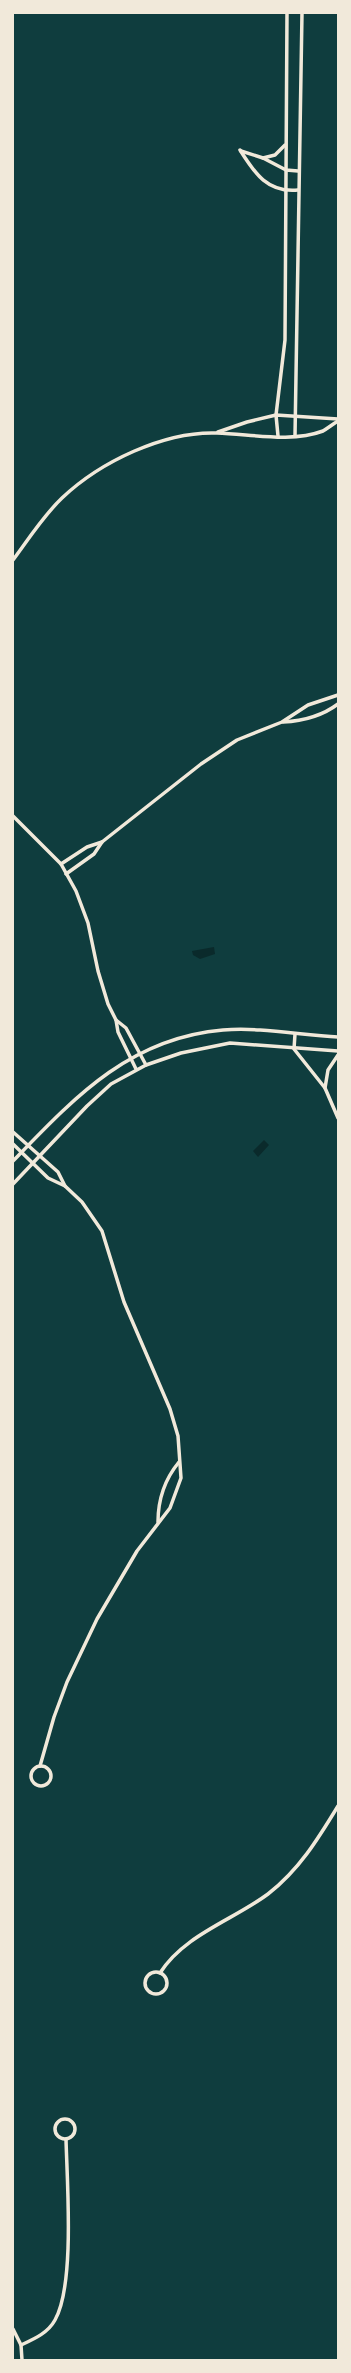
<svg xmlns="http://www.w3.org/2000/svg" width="351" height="2373" font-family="'DejaVu Sans',sans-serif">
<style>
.water{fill:#0a2a2b}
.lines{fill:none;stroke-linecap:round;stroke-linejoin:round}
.minor{stroke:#f1e9da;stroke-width:3.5}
</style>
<rect width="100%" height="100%" fill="#0f3d3e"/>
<g class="water">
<path d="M214,947L215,954L200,959L193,955L192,951Z"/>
<path d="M264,1140L269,1145L258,1157L253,1151Z"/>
</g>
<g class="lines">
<g class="minor">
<path d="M240,150C255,174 268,193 298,190"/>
<path d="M241,151L263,158L286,170L298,171"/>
<path d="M263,158L275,155L285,145"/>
<path d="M218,432L247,422L276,415L338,419"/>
<path d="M278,436L276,415L285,340L287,13"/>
<path d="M295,436L302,13"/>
<path d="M13,560C28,540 43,516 62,498C100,462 164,431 217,433C251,434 291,443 323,431C328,428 333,424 338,421"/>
<path d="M283,722C303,721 322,716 338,704"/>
<path d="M13,816L61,864L76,891L88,923L98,971L108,1004L116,1020L118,1032L136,1069"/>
<path d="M61,864L87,847L102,842"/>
<path d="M66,874L94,854L102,842L201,764L237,740L282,722L308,705L338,695"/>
<path d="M116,1020L126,1028L146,1065"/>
<path d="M295,1034L294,1049L325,1088L338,1118"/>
<path d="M325,1088L328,1070L338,1055"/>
<path d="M13,1132L58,1172L65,1186"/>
<path d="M13,1144L48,1178L65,1186L82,1202L102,1231L124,1302L170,1409L178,1436L181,1478L170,1508L137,1551L97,1619L67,1682L54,1717L40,1766"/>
<path d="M13,1161C74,1098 129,1038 223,1030C261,1027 300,1035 338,1037"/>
<path d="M13,1184L87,1106L111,1084L146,1065L181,1053L230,1043L338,1051"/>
<path d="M158,1522C158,1500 165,1479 179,1462"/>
<circle cx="41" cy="1776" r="10"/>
<circle cx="156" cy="1983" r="11"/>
<path d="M160,1973C184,1935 233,1920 268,1894C299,1870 318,1839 338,1806"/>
<circle cx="65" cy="2129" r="10"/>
<path d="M13,2329L21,2345L22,2360"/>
<path d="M21,2345C34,2339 48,2333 55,2320C75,2285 67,2182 66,2139"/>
</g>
</g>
<rect width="351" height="2373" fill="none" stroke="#f1e9da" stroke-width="28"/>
</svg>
